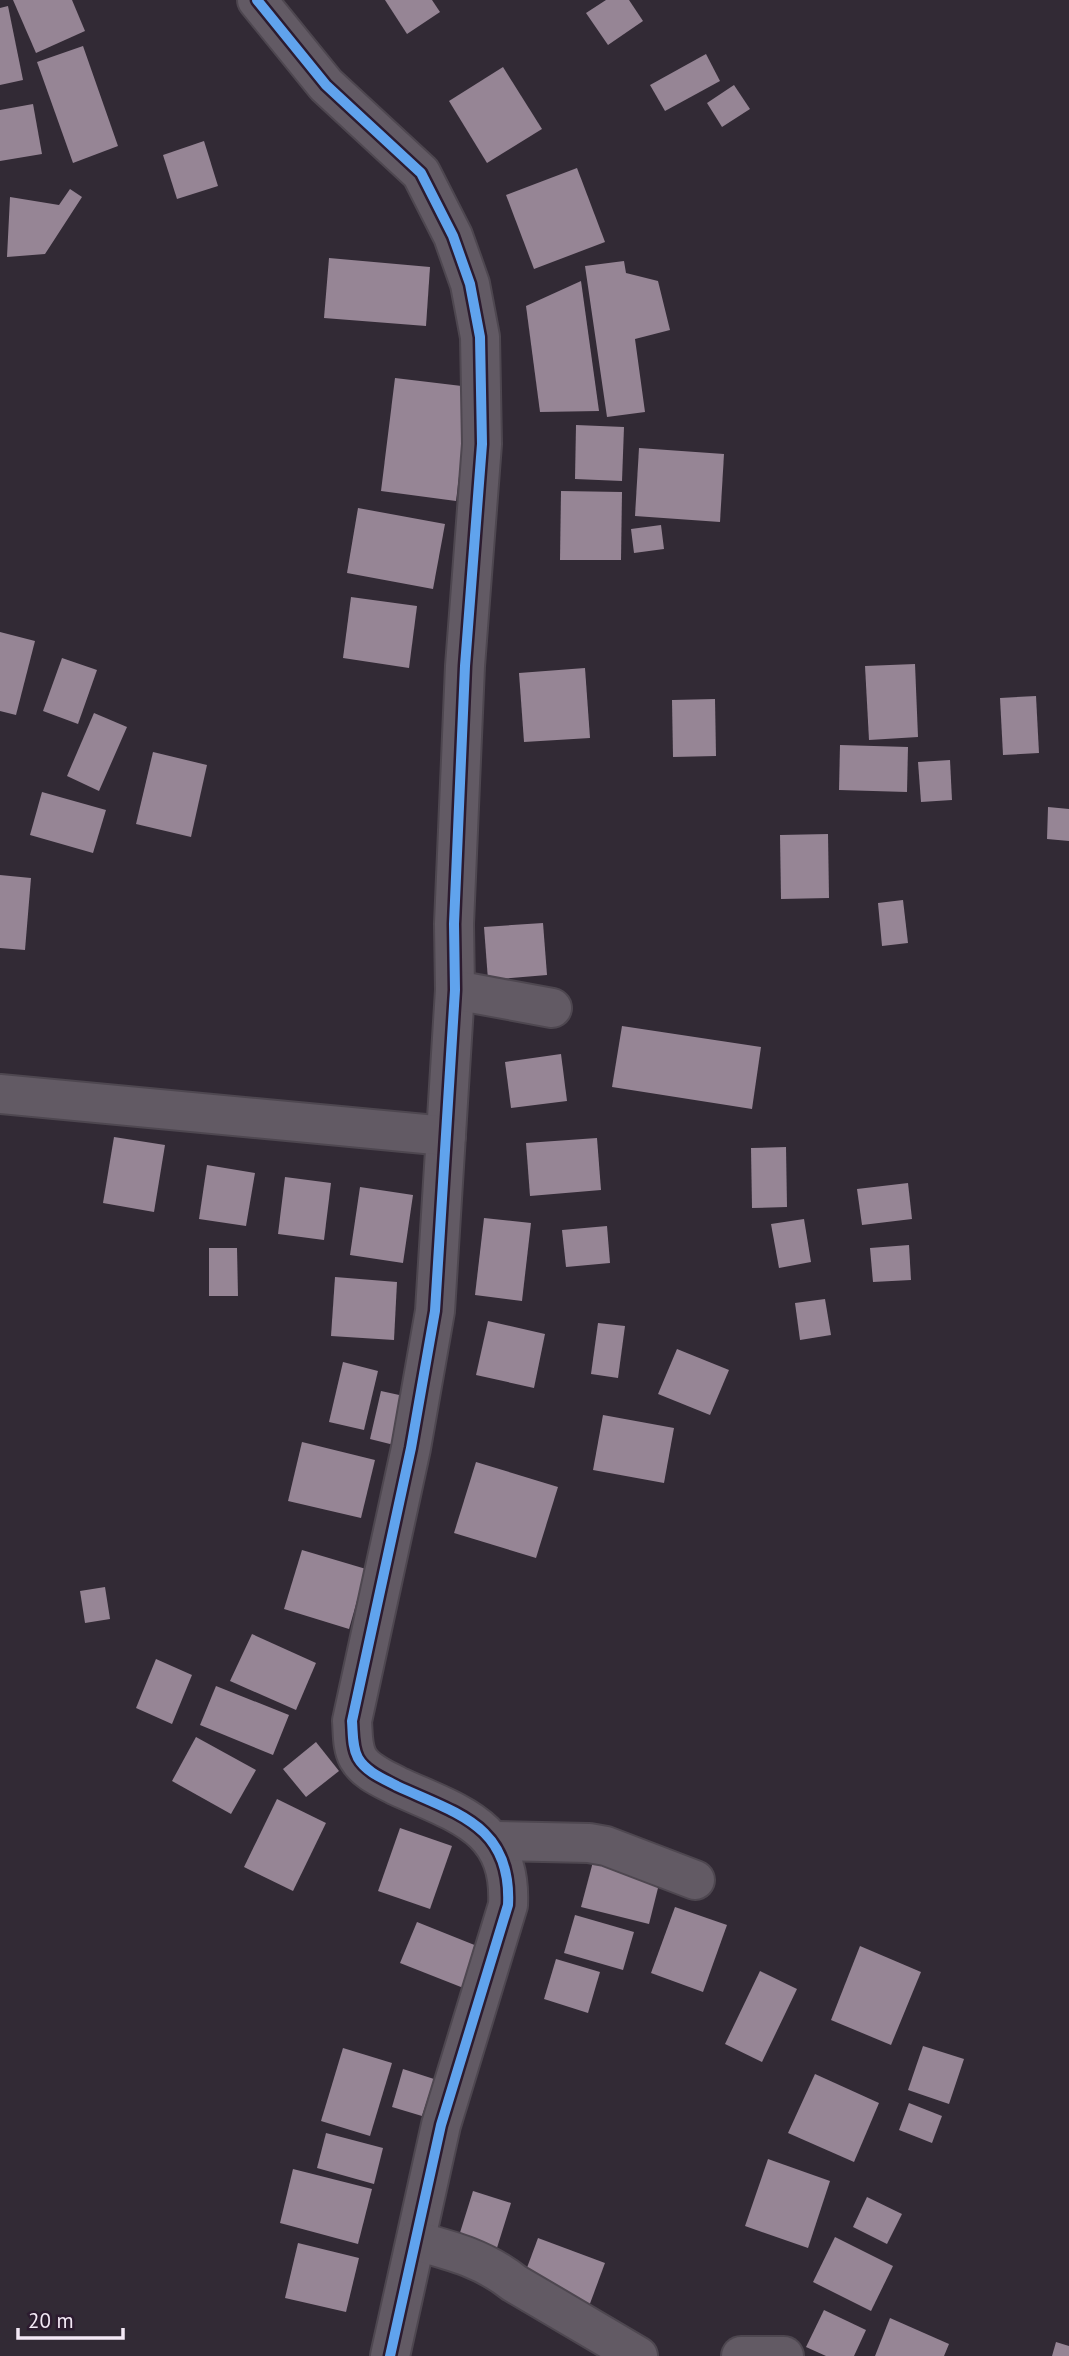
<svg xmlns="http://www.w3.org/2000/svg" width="1069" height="2356" font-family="'PT Sans',sans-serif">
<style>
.building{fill:#968595}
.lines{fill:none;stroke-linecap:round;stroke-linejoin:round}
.minor-casing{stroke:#4e4750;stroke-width:42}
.minor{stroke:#625a64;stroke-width:38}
.cycleway-casing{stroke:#2c1b2f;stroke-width:15}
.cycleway{stroke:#60a3ed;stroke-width:10}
</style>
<rect width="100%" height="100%" fill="#322a35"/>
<g class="building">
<path d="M13,0H72L85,31L36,53Z"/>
<path d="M385,0H432L440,12L407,34Z"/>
<path d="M606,0H629L643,21L608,45L586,13Z"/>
<path d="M8,6L23,80L0,85V8Z"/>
<path d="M83,46L118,146L73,163L37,62Z"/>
<path d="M706,54L720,81L665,111L650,85Z"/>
<path d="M503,67L542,129L487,163L449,101Z"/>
<path d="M734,85L750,109L722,127L707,103Z"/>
<path d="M33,104L42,154L0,161V110Z"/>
<path d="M204,141L218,186L177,199L163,155Z"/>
<path d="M577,168L605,242L534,269L506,195Z"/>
<path d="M70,189L82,197L45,254L7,257L10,197L59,205Z"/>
<path d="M329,258L430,267L426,326L324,318Z"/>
<path d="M624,261L626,273L658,281L670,330L635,339L645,412L607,417L585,266Z"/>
<path d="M581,281L599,411L540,412L526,306Z"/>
<path d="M395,378L470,387L456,501L381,491Z"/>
<path d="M576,425L624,427L622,481L575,479Z"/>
<path d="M639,448L724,454L720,522L635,516Z"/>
<path d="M561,491L622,492L621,560H560Z"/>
<path d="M358,508L445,524L433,589L347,573Z"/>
<path d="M661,525L664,549L634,553L631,529Z"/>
<path d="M351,597L417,606L409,668L343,658Z"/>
<path d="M0,632L35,641L16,715L0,711Z"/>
<path d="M62,658L97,670L78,724L43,711Z"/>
<path d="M915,664L918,737L869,740L865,666Z"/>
<path d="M585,668L590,738L524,742L519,673Z"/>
<path d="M1036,696L1039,753L1003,755L1000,698Z"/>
<path d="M715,699L716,756L673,757L672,700Z"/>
<path d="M94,713L127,727L99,791L67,776Z"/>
<path d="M840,745L908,747L907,792L839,790Z"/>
<path d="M153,752L207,765L191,837L136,824Z"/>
<path d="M950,760L952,800L921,802L918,762Z"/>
<path d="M42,792L106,810L93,853L30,835Z"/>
<path d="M1048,807L1069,809V841L1047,839Z"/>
<path d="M828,834L829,898L781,899L780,835Z"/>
<path d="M0,875L31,878L25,950L0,948Z"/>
<path d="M903,900L908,943L882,946L878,903Z"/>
<path d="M543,923L547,975L488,980L484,927Z"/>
<path d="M622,1026L761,1047L752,1109L612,1087Z"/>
<path d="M561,1054L567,1101L511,1108L505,1062Z"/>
<path d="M114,1137L165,1145L154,1212L103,1203Z"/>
<path d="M597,1138L601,1190L530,1196L526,1143Z"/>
<path d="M786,1147L787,1207L752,1208L751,1148Z"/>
<path d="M207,1165L255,1173L246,1226L199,1219Z"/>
<path d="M285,1177L331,1183L324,1240L278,1234Z"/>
<path d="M908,1183L912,1219L862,1225L857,1189Z"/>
<path d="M360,1187L413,1195L403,1263L350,1255Z"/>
<path d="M484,1218L531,1223L522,1301L475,1295Z"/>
<path d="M804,1219L811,1262L779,1268L771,1224Z"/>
<path d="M607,1226L610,1263L566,1267L562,1230Z"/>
<path d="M909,1245L911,1280L873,1282L870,1248Z"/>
<path d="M209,1248H237L238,1296H209Z"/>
<path d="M335,1277L397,1282L394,1340L331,1336Z"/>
<path d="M825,1299L831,1335L800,1340L795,1303Z"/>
<path d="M488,1321L545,1334L534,1388L476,1375Z"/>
<path d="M598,1323L625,1326L618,1378L591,1374Z"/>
<path d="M677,1349L729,1370L710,1415L658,1394Z"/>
<path d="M343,1362L378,1371L364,1430L329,1422Z"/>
<path d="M381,1391L413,1398L402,1447L370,1439Z"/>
<path d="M603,1415L674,1428L664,1483L593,1470Z"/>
<path d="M302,1442L375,1460L361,1518L288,1501Z"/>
<path d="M476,1462L558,1487L536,1558L454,1533Z"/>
<path d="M302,1550L366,1569L349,1629L284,1609Z"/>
<path d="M105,1587L110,1619L85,1623L80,1591Z"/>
<path d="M252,1634L316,1663L296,1710L230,1681Z"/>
<path d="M156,1659L192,1675L172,1724L136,1708Z"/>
<path d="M216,1686L289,1715L273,1755L200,1725Z"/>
<path d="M196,1737L256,1770L231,1814L172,1781Z"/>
<path d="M316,1742L339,1771L306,1797L283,1769Z"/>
<path d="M277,1799L326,1823L293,1891L244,1867Z"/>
<path d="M400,1828L452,1846L430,1909L378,1891Z"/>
<path d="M594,1858L661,1876L649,1924L581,1907Z"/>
<path d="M675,1907L727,1925L703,1992L651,1973Z"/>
<path d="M575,1915L634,1932L623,1970L564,1953Z"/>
<path d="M417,1922L482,1948L466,1989L400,1963Z"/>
<path d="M860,1946L921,1972L891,2045L831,2020Z"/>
<path d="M556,1959L600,1972L588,2013L544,1999Z"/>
<path d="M760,1971L797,1989L762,2062L725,2044Z"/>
<path d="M923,2046L964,2059L949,2104L908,2090Z"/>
<path d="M343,2048L392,2063L370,2136L321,2121Z"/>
<path d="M403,2069L434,2079L422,2116L392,2107Z"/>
<path d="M815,2074L879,2103L854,2162L788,2133Z"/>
<path d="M909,2103L942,2116L932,2143L899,2130Z"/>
<path d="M326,2133L383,2148L374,2184L317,2168Z"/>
<path d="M768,2159L830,2181L808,2248L745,2226Z"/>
<path d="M293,2169L372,2189L358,2244L280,2223Z"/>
<path d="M473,2191L511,2203L496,2251L458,2239Z"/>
<path d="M867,2197L902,2214L887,2244L853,2227Z"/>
<path d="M835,2237L893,2266L871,2311L813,2282Z"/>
<path d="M538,2238L605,2263L588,2309L521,2284Z"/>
<path d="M298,2243L359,2258L346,2312L285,2298Z"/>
<path d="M824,2310L866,2330L854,2356H826L806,2347Z"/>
<path d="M890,2318L949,2344L944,2356H875Z"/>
<path d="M1056,2342L1069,2346V2356H1052Z"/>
</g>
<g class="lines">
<g class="minor-casing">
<g id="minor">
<path d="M257,0L326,85L421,173L453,236L470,284L480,337L482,444L465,666L454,924L455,990L435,1311L411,1448L352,1721C353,1733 352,1747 358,1758C366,1772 384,1779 397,1786C458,1814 512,1826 508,1905L441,2125L390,2356"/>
<path d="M455,990L552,1008"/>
<path d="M0,1094L446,1136"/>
<path d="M494,1841L589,1843L606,1846L695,1880"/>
<path d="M416,2241C453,2251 484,2259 514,2283L638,2356"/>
<path d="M741,2356H784"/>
</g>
</g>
<use href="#minor" class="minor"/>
<g class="cycleway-casing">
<path id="cycleway" d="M257,0L326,85L421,173L453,236L470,284L480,337L482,444L465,666L454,924L455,990L435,1311L411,1448L352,1721C353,1733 352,1747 358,1758C366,1772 384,1779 397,1786C458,1814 512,1826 508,1905L441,2125L390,2356"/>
</g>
<use href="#cycleway" class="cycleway"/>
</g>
<path d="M18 2328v10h105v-10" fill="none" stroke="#f4e9f6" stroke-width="3.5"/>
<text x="28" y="2328" font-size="21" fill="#f4e9f6" stroke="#2c1b2f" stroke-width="5" paint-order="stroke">20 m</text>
</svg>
